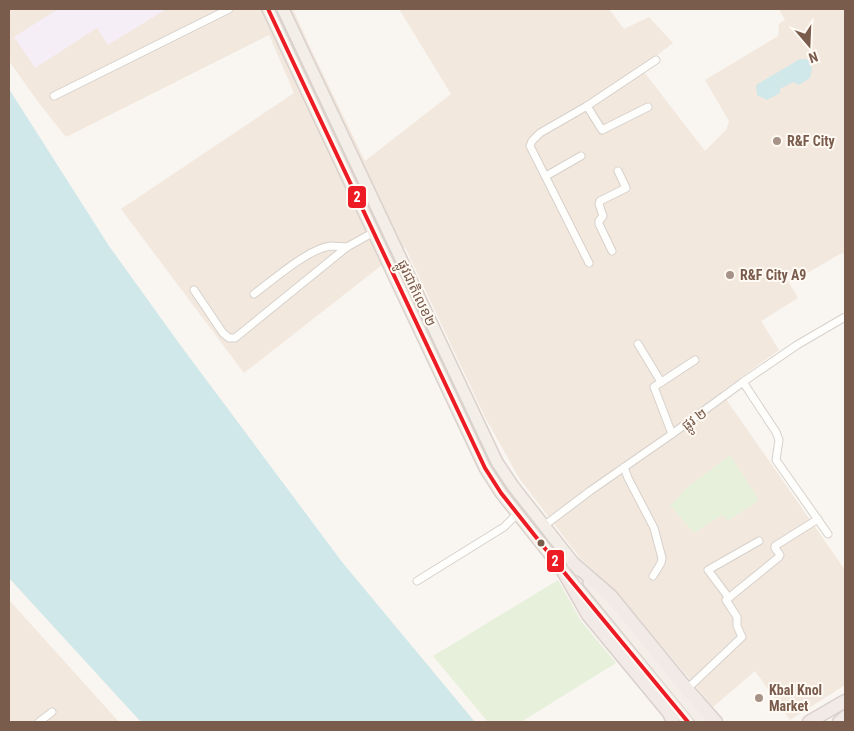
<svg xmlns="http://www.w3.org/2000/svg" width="854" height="731" font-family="'Roboto Condensed','Noto Sans Khmer',sans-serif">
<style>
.residential{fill:#f2e8de}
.education{fill:#f6eef6}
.green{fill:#e7f0db}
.water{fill:#d0e8ea}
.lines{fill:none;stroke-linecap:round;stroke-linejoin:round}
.street-casing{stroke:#d7d1cb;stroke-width:9}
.primary-casing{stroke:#dad1cc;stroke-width:14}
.highway-casing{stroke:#dad1cc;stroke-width:15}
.street{stroke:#fefefd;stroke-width:7}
.primary{stroke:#f3eee8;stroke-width:11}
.highway{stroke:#f2eae7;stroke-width:12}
.bus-1-casing{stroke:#fffaf3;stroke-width:8}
.bus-1{stroke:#ed1b24;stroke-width:4}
.poi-dot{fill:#a69286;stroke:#fffaf3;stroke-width:2}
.bus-dot{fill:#7a5c4d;stroke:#fffaf3;stroke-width:2}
.labels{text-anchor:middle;stroke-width:4;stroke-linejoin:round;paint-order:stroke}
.poi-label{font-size:14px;font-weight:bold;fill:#7a5c4d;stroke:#fffaf3;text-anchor:start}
.street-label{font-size:14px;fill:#7a5c4d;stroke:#fffaf3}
.line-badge{stroke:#fffaf3;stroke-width:2}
.badge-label{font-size:14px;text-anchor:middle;font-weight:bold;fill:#fff}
</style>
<rect width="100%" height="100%" fill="#f9f5f0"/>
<g class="residential">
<path d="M9,9H293L311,49L365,161L451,94L399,9H609L624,29L649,17L673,43L641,68L705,151L726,130L729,121L705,80L778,36L779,24L785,20L779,9H845V253L840,254L804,275L792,276L782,271L798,298L761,321L779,350L721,392L845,570V685L790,720L755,671L713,707L617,592L580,558L519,478L485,417L405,247L244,373L121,209L294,93L269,35L66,137L39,103L9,61Z"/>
<path d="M9,600L119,722H9Z"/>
</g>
<path class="education" d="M58,9H164L165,10L108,45L97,28L35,68L14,37Z"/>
<g class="green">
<path d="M730,455L759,500L728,521L722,515L694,533L670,505L678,498L685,489Z"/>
<path d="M558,580L581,621L616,663L521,722H488L433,656Z"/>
</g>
<g class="water">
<path d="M800,59H807L812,68L810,78L799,85L793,82L780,89V93L767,100L757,95L756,85Z"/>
<path d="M9,89L109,246L181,346L342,562L475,722H141L9,578Z"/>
</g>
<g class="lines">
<g class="street-casing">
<g id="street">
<path d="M54,96L229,9"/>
<path d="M587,106L602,130L648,107"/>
<path d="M546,176L581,156"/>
<path d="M612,251L599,224V221L603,216L599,204L600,201L626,188L618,171"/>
<path d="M589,263L530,146L532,141L540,133L587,106L656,60"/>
<path d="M194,290L223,333L229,338H235L347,247L374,232"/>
<path d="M254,294C273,280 309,248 331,246C336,246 342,247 347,247"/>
<path d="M638,344L661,382"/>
<path d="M743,382L776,432L779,440L776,460L828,534"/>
<path d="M672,434L654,387L695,360"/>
<path d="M624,467L628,478L654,528L662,558L661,563L653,576"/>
<path d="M545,525L590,491L672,434L743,382L797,345L845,317"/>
<path d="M417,581L504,527L518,513"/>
<path d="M729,598L708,570L759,541"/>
<path d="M687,689L742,637L737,626V617L726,600L779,557L780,555L775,548V546L818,519"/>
<path d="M39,722L52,712"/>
</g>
</g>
<g class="primary-casing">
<g id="primary">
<path d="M268,9L485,468L501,493L563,571L688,722"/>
<path d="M283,9L497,462L513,486L579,570"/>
<path d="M589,582L703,722"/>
</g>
</g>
<g class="highway-casing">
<g id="highway">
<path d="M573,563L611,596L687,689L716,722"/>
<path d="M563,571L588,615L669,713L673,722"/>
<path d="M809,722L845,701"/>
<path d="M839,722L845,717"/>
</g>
</g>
<use href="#street" class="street"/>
<use href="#primary" class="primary"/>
<use href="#highway" class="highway"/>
<g class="bus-1-casing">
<path id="bus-1" d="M268,9L485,468L501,493L563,571L688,722"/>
</g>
<use href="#bus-1" class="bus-1"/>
</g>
<g class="poi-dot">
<circle cx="777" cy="141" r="5"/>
<circle cx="730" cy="275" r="5"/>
<circle cx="759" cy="698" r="5"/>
</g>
<circle class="bus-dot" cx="541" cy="543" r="4.5"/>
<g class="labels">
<g class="poi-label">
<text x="787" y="146">R&amp;F City</text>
<text x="740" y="280">R&amp;F City A9</text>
<text x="769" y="695">Kbal Knol<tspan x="769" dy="16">Market</tspan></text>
</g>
<g class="street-label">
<text transform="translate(417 293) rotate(65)" y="5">ផ្លូវជាតិលេខ២</text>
<text transform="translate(694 419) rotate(-36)" y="5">ផ្លូវ ២</text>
</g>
</g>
<g class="line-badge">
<rect x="347" y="185" width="20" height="24" rx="5" fill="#ed1b24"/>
<rect x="546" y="549" width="19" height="24" rx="5" fill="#ed1b24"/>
</g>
<g class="badge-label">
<text x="357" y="202">2</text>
<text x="555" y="566">2</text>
</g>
<rect width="854" height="731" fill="none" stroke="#7a5c4d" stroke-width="20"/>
<g transform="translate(809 45) rotate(161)" stroke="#fffaf3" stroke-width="4" paint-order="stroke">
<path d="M0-4L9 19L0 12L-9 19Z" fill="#7a5c4d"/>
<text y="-8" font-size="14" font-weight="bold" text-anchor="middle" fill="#7a5c4d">N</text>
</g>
</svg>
